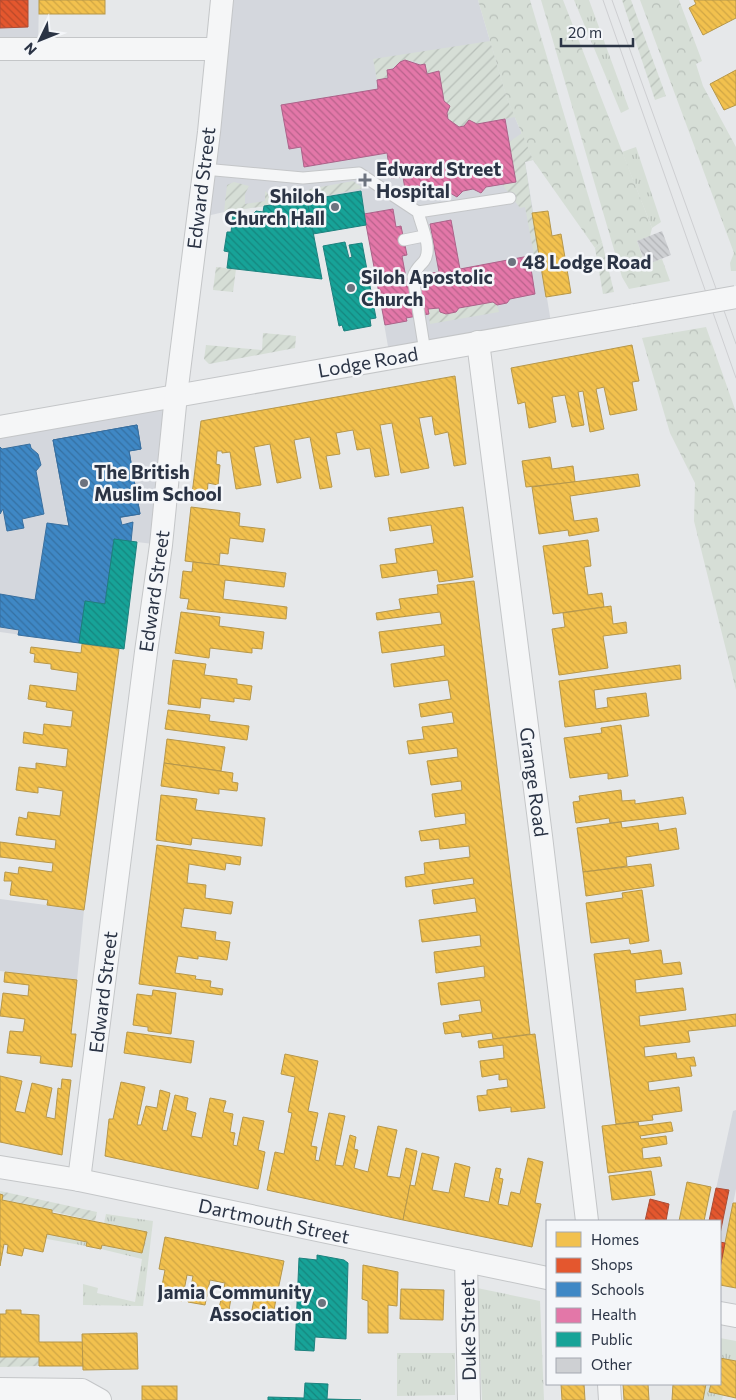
<svg xmlns="http://www.w3.org/2000/svg" width="736" height="1400" font-family="Commissioner,sans-serif">
<style>
.built{fill:#d4d7dd}
.grass{fill:url(#grass-tufts)}
.forest{fill:url(#forest-crowns)}
.garden{fill:url(#garden-furrows)}
.homes{fill:url(#homes-back-hatch);stroke:#b6974b}
.shops{fill:url(#shops-back-hatch);stroke:#ac4c35}
.schools{fill:url(#schools-back-hatch);stroke:#396f9f}
.health{fill:url(#health-back-hatch);stroke:#ac638a}
.public{fill:url(#public-back-hatch);stroke:#1d827f}
.building{fill:url(#building-back-hatch)}
.lines{fill:none;stroke-linecap:round;stroke-linejoin:round}
.lane-casing{stroke:#c4c6c8;stroke-width:13}
.street-casing{stroke:#c4c6c8;stroke-width:24}
.lane{stroke:#f5f6f7;stroke-width:11}
.street{stroke:#f5f6f7;stroke-width:22}
.tram{stroke:#cecfd2;stroke-width:1}
.street-bridge-casing{stroke:#c4c6c8;stroke-width:24;stroke-linecap:butt}
.street-bridge{stroke:#f5f6f7;stroke-width:22}
.poi-dot{fill:#6c737f;stroke:#f4f6f9;stroke-width:2}
.labels{text-anchor:middle;stroke-width:5;stroke-linejoin:round;paint-order:stroke}
.poi-label{font-size:19px;font-weight:bold;fill:#2b3445;stroke:#f4f6f9;text-anchor:start}
.street-label{font-size:19px;fill:#2b3445;stroke:#f4f6f9}
</style>
<defs>
<pattern id="grass-tufts" width="24" height="20" patternUnits="userSpaceOnUse" patternTransform="scale(1.25)"><rect width="24" height="20" fill="#d6ded6"/><path d="M3 7l-1-3M5 7V3M7 7l1-3M15 17l-1-3M17 17v-4M19 17l1-3" fill="none" stroke="#b8bfb9"/></pattern>
<pattern id="forest-crowns" width="20" height="18" patternUnits="userSpaceOnUse" patternTransform="scale(1.25)"><rect width="20" height="18" fill="#d6ded6"/><path d="M2 6a3 3 0 1 1 6 0M12 15a3 3 0 1 1 6 0" fill="none" stroke="#b8bfb9"/></pattern>
<pattern id="garden-furrows" width="10" height="10" patternUnits="userSpaceOnUse" patternTransform="scale(1.25)"><rect width="10" height="10" fill="#d6ded6"/><path d="M-1 1l2-2M0 10L10 0M9 11l2-2" fill="none" stroke="#b8bfb9"/></pattern>
<pattern id="homes-back-hatch" width="6" height="6" patternUnits="userSpaceOnUse" patternTransform="scale(1.25)"><rect width="6" height="6" fill="#f2c14e"/><path d="M-1 5l2 2M0 0l6 6M5-1l2 2" fill="none" stroke="#d0a645"/></pattern>
<pattern id="shops-back-hatch" width="6" height="6" patternUnits="userSpaceOnUse" patternTransform="scale(1.25)"><rect width="6" height="6" fill="#e4572e"/><path d="M-1 5l2 2M0 0l6 6M5-1l2 2" fill="none" stroke="#b94929"/></pattern>
<pattern id="schools-back-hatch" width="6" height="6" patternUnits="userSpaceOnUse" patternTransform="scale(1.25)"><rect width="6" height="6" fill="#3f88c5"/><path d="M-1 5l2 2M0 0l6 6M5-1l2 2" fill="none" stroke="#3570a2"/></pattern>
<pattern id="health-back-hatch" width="6" height="6" patternUnits="userSpaceOnUse" patternTransform="scale(1.25)"><rect width="6" height="6" fill="#e377a8"/><path d="M-1 5l2 2M0 0l6 6M5-1l2 2" fill="none" stroke="#b8628b"/></pattern>
<pattern id="public-back-hatch" width="6" height="6" patternUnits="userSpaceOnUse" patternTransform="scale(1.25)"><rect width="6" height="6" fill="#17a398"/><path d="M-1 5l2 2M0 0l6 6M5-1l2 2" fill="none" stroke="#15867e"/></pattern>
<pattern id="building-back-hatch" width="6" height="6" patternUnits="userSpaceOnUse" patternTransform="scale(1.25)"><rect width="6" height="6" fill="#ced0d3"/><path d="M-1 5l2 2M0 0l6 6M5-1l2 2" fill="none" stroke="#b1b3b6"/></pattern>
</defs>
<rect width="100%" height="100%" fill="#e6e8ea"/>
<g class="built">
<path d="M0,0H39L38,49H0Z"/>
<path d="M222,0H478L507,99L533,160L525,162L552,329L390,358L361,191L224,212L198,218Z"/>
<path d="M176,395L161,545L137,542L79,643L0,632V427Z"/>
<path d="M0,899L84,910L77,980L0,971Z"/>
<path d="M736,1110V1189L720,1268V1221H709L733,1111Z"/>
</g>
<g class="grass">
<path d="M574,0H589L629,109L621,113Z"/>
<path d="M636,147L661,222L652,228L622,152Z"/>
<path d="M106,1214L153,1221L143,1306L83,1305V1284L98,1288L97,1293L135,1302L142,1259L101,1249L102,1245L142,1253L147,1232L104,1223Z"/>
<path d="M47,1234L87,1242L86,1246L47,1239Z"/>
<path d="M477,1288L540,1301L544,1400H482Z"/>
<path d="M720,1338L736,1341V1361L720,1358Z"/>
<path d="M397,1353H455V1395L397,1396Z"/>
<path d="M706,1384H711L709,1392L723,1395L722,1400H703Z"/>
</g>
<g class="forest">
<path d="M478,0H530L602,242L595,248L533,160L507,99Z"/>
<path d="M541,0H563L652,228L650,236L637,241L645,264L662,259L670,281L629,289L622,277Z"/>
<path d="M640,0H679L702,61L696,64L703,86L736,147V271H731L730,263L734,253Z"/>
<path d="M706,327L736,412V690L694,521L695,483L670,433L642,338Z"/>
</g>
<g class="garden">
<path d="M622,0H631L666,96L655,100Z"/>
<path d="M490,41L507,99L515,117L477,124L469,120L464,126L459,127L448,119L447,113L450,106L444,101L439,72L427,74L425,64C418,65 413,59 405,61C397,62 394,69 387,70L388,78L377,80L373,59Z"/>
<path d="M522,133L533,160L525,162L539,254L534,255L525,207L520,208L502,184L516,182L509,142Z"/>
<path d="M353,181L363,188L307,200L224,212L227,185L234,182L249,186L245,194V204L265,201V191L270,195L302,196L310,189Z"/>
<path d="M602,242L614,292L603,294L595,248Z"/>
<path d="M216,267L236,269L233,292L213,290Z"/>
<path d="M493,302L497,305L499,312L430,324L428,309L439,308L446,314L456,312L459,308Z"/>
<path d="M263,333L296,336L295,348L209,364L204,359L206,345L262,350Z"/>
<path d="M0,1191L97,1212L95,1221L2,1200Z"/>
<path d="M0,1357H39V1366L0,1367Z"/>
</g>
<g class="homes">
<rect x="39" y="0" width="66" height="14"/>
<path d="M694,0H736V18L703,35L689,8L696,4Z"/>
<path d="M736,70V105L724,110L710,84Z"/>
<path d="M548,211L552,236L561,234L571,293L546,297L532,213Z"/>
<path d="M632,345L639,381L632,382L637,410L610,415L604,387L596,389L604,429L590,432L583,391L578,392L584,425L572,427L565,395L552,397L556,422L529,428L525,402L518,404L511,368Z"/>
<path d="M455,376L466,464L454,466L448,432L435,435L432,416L419,418L429,468L401,473L392,423L380,425L389,475L375,477L370,448L357,450L353,430L336,433L340,454L326,456L332,487L320,489L310,437L294,440L301,478L277,483L270,444L254,447L261,485L236,489L230,452L222,453V451H217L216,464L220,465L218,485L208,483L207,496L192,494L201,421Z"/>
<path d="M550,457L552,469L573,466L575,482L526,487L522,461Z"/>
<path d="M638,474L640,486L570,496L574,521L597,518L599,531L569,536L568,530L539,534L532,487Z"/>
<path d="M191,507L240,513L239,526L265,529L263,542L230,538L228,554L220,553L219,565L185,561Z"/>
<path d="M463,507L473,577L439,582L437,570L382,578L380,565L397,563L395,549L434,543L431,525L390,531L388,518Z"/>
<path d="M588,540L591,566L584,567L588,595L602,593L604,607L553,614L543,546Z"/>
<path d="M193,562L286,573L284,587L225,580L223,599L287,607L286,619L187,609L189,599L180,598L183,571L192,572Z"/>
<path d="M474,581L530,1034L493,1039L492,1033L462,1037L461,1032L445,1034L443,1023L460,1020L459,1015L482,1012L480,1000L441,1005L438,983L485,977L484,966L436,973L434,952L481,946L480,935L422,942L419,920L477,912L475,898L434,904L432,890L474,884L473,878L406,887L405,877L425,874L424,863L470,857L469,846L440,849L439,839L421,841L419,831L466,824L465,813L435,817L432,794L462,790L461,781L431,785L427,761L458,757L457,748L409,754L407,741L424,739L422,727L454,723L452,712L421,717L419,704L451,699L448,680L394,687L391,664L445,656L444,645L382,653L379,632L442,624L440,612L377,620L376,613L401,609L399,599L438,594L437,585Z"/>
<path d="M611,606L613,624L626,622L627,633L603,636L608,668L559,675L552,629L565,627L563,613Z"/>
<path d="M181,612L220,617L219,626L264,632L262,649L252,648V653L210,648L209,658L175,653Z"/>
<path d="M82,644L119,649L84,910L47,905L48,900L10,895L12,881H4L5,872L18,874L19,867L52,872L53,863L0,857V842L55,849L56,840L16,835L19,817L27,819L28,812L60,816L63,791L38,787V793L16,790L19,767L36,769V763L66,767L68,749L23,743L24,732L43,735L44,724L71,727L73,711L46,707L47,702L28,699L30,685L76,691L78,673L51,669V664L34,662L35,654L30,653L31,647L81,653Z"/>
<path d="M173,660L206,664L204,675L237,679V684L252,686L250,700L234,698V702L201,698L200,708L168,704Z"/>
<path d="M680,665L681,679L594,690L596,709L608,707L607,698L646,693L649,716L565,727L559,681Z"/>
<path d="M168,710L210,715L209,721L249,726L247,740L165,729Z"/>
<path d="M621,725L628,776L608,779V773L570,778L564,738L602,733L601,728Z"/>
<path d="M167,739L225,747L221,771L164,763Z"/>
<path d="M164,763L233,773L232,782L238,783L237,791L219,789V794L161,786Z"/>
<path d="M621,790L622,801L635,800V804L683,797L686,814L610,823L609,818L576,823L573,802L580,801L579,796Z"/>
<path d="M161,795L197,799L195,810L265,818L262,846L192,838L191,845L156,840Z"/>
<path d="M621,822L622,828L658,823L659,831L676,828L679,849L626,857L627,866L583,872L577,828Z"/>
<path d="M157,845L241,857L240,865L226,863L225,870L189,864L187,883L206,885L205,898L233,902L231,914L184,908L181,927L216,932L215,940L230,942L227,960L198,956V959L178,956L175,973L196,976L195,979L211,981L210,987L223,989L222,995L139,984Z"/>
<path d="M651,864L654,886L586,896L583,872Z"/>
<path d="M642,890L649,941L630,944L629,938L591,943L586,903L623,898L622,893Z"/>
<path d="M630,950L631,954L661,950L663,964L680,962L682,974L635,980L636,993L683,988L686,1010L639,1016L640,1026L736,1014V1026L688,1031L690,1042L644,1047L645,1057L676,1053L677,1059L694,1057L696,1066H690L692,1076L648,1082L649,1091L679,1087L682,1111L652,1115L653,1120L616,1124L594,954Z"/>
<path d="M5,972L77,980L71,1034H76L72,1067L40,1063L41,1056L7,1053L10,1031L23,1032L25,1019L0,1016L3,993L28,996L29,985L4,982Z"/>
<path d="M153,990L176,993L171,1034L148,1031V1027L133,1025L137,994L152,996Z"/>
<path d="M127,1032L194,1041L191,1063L124,1053Z"/>
<path d="M535,1034L545,1108L511,1112V1107L479,1111L477,1096L487,1095V1090L508,1087L507,1079L499,1080V1074L482,1077L480,1061L504,1058L503,1045L479,1048L478,1041Z"/>
<path d="M285,1054L318,1061L308,1111L318,1113L311,1146L317,1147L315,1160L319,1161L329,1113L345,1116L335,1165L343,1166L350,1135L356,1137L354,1149L358,1150L354,1168L368,1172L378,1126L397,1130L387,1176L400,1178L406,1148L417,1151L403,1220L267,1190L275,1152L284,1154L292,1113L288,1112L295,1077L281,1074Z"/>
<path d="M0,1076L22,1081L15,1111L25,1113L32,1083L52,1088L46,1117L55,1119L58,1088L61,1089L62,1079L71,1080L62,1155L0,1142Z"/>
<path d="M121,1082L145,1087L137,1125H141L146,1106L157,1108L160,1090L170,1093L162,1130L167,1131L175,1095L188,1098L186,1110L196,1113L191,1136L202,1138L210,1098L226,1101L223,1112L233,1114L230,1132L235,1133L233,1145L237,1146L243,1117L264,1121L258,1150L265,1152L258,1189L105,1156L109,1119H113Z"/>
<path d="M638,1122L639,1126L671,1122L673,1131L640,1136L641,1139L666,1136L667,1144L642,1148L643,1159L660,1157L662,1166L608,1173L602,1126Z"/>
<path d="M422,1153L439,1157L432,1190L449,1193L455,1163L470,1167L464,1197L489,1202L496,1168L501,1169L499,1178L503,1179L498,1204L508,1206L511,1192L520,1194L528,1158L543,1162L535,1203L541,1204L532,1247L403,1220L410,1185L415,1186Z"/>
<path d="M651,1171L655,1195L612,1200L609,1176Z"/>
<path d="M687,1182L711,1187L704,1221H679Z"/>
<path d="M0,1194L3,1195L2,1200L52,1210V1213L147,1232L142,1253L102,1245L101,1249L86,1246L87,1242L47,1234L43,1252L24,1248L22,1256L7,1253L8,1245L4,1244L0,1266Z"/>
<path d="M733,1203H736V1288L720,1285V1268Z"/>
<path d="M165,1237L284,1261L272,1319L251,1315L256,1289L243,1286L240,1299L231,1298L229,1310L219,1308L225,1283L210,1280L205,1305L188,1302L193,1276L187,1275L182,1301L160,1296L165,1270L159,1269Z"/>
<path d="M363,1265L398,1272L397,1306L388,1305V1333H368V1301L362,1299Z"/>
<path d="M401,1289L444,1290L443,1320L400,1319Z"/>
<path d="M6,1310H21V1314L39,1315V1342H83V1366H39V1357H0V1314H6Z"/>
<path d="M137,1333L138,1369L83,1370L82,1334Z"/>
<path d="M720,1358L736,1361V1398L709,1392L711,1384H720Z"/>
<path d="M561,1384H584L585,1400H562Z"/>
<path d="M623,1384H648L649,1400H624Z"/>
<path d="M673,1384H706L703,1400H672Z"/>
<rect x="142" y="1386" width="35" height="14"/>
</g>
<g class="shops">
<path d="M0,0H28V27L0,28Z"/>
<path d="M716,1188L729,1190L720,1234V1221H709Z"/>
<path d="M650,1199L669,1204L666,1221H645Z"/>
<path d="M720,1242L725,1243L720,1268Z"/>
</g>
<g class="schools">
<path d="M137,425L141,449L129,451L140,514L69,526L53,440Z"/>
<path d="M137,425L141,449L129,451L140,514L120,517L122,525L133,522L131,542L114,539L105,604L85,601L79,643L18,635L19,630L0,627V594L35,600L47,523L69,526L53,440Z"/>
<path d="M30,444L31,448L38,454L41,465L36,471L44,514L22,519L24,528L7,531L3,509L0,514V447L2,449Z"/>
</g>
<g class="health">
<path d="M405,60L420,65L425,64L427,74L439,71L444,101L450,106L447,113L448,119L459,127L464,126L469,120L477,124L505,119L516,182L486,187L481,193L473,189L463,191L457,197L450,193L422,198L419,186L405,189L403,177L391,178L387,153L304,167L301,147L289,149L281,105L378,89L377,80L388,78L387,70L393,69L400,62Z"/>
<path d="M393,209L396,227L401,226L407,255L402,256L406,278L423,275V278L433,277L432,273L439,272L430,224L451,220L460,269L529,256L535,294L510,299L507,303L497,305L493,302L459,308L456,312L446,314L440,312L439,308L428,309L429,314L406,318L407,321L385,325L364,214Z"/>
</g>
<g class="public">
<path d="M361,191L366,225L313,234L307,200Z"/>
<path d="M307,200L322,279L227,268L229,252L224,251L227,232H231L233,213L252,215L256,211L263,212L264,206Z"/>
<path d="M345,242L349,258L352,257L349,245L362,243L376,318L370,319L371,326L344,331L342,325L339,326L323,246Z"/>
<path d="M114,539L137,542L124,649L79,643L85,601L105,604Z"/>
<path d="M317,1255L344,1260L348,1263L346,1339L315,1337L314,1351L295,1350L299,1258L317,1260Z"/>
<path d="M305,1383L328,1384L327,1399L361,1400H268V1397L304,1398Z"/>
</g>
<path class="building" d="M662,231L671,255L646,265L637,241Z"/>
<g class="lines">
<g class="lane-casing">
<g id="lane">
<path d="M204,169L303,178L359,173L418,212C421,225 433,249 424,261C419,267 416,268 413,277L425,352"/>
<path d="M418,212L510,198"/>
<path d="M404,240L424,236"/>
</g>
</g>
<g class="street-casing">
<g id="street">
<path d="M0,49H216"/>
<path d="M478,342L541,836L587,1221"/>
<path d="M0,427L635,315"/>
<path d="M0,1167L79,1180L547,1278"/>
<path d="M79,1180L146,652L161,545L176,395L209,132L222,0"/>
<path d="M466,1261L469,1400"/>
<path d="M720,1313L736,1316"/>
<path d="M609,1384L610,1400"/>
<path d="M0,1389L82,1390L100,1400"/>
</g>
</g>
<use href="#lane" class="lane"/>
<use href="#street" class="street"/>
<g class="tram">
<path d="M603,0L736,378"/>
<path d="M612,0L736,344"/>
</g>
<g class="street-bridge-casing">
<path id="street-bridge" d="M635,315L736,297"/>
</g>
<use href="#street-bridge" class="street-bridge"/>
</g>
<g class="poi-dot">
<path d="M362.5 172.5h5v5h5v5h-5v5h-5v-5h-5v-5h5z"/>
<circle cx="335" cy="207" r="5"/>
<circle cx="512" cy="262" r="5"/>
<circle cx="351" cy="288" r="5"/>
<circle cx="84" cy="483" r="5"/>
<circle cx="322" cy="1303" r="5"/>
</g>
<g class="labels">
<g class="poi-label">
<text x="376" y="176">Edward Street<tspan x="376" dy="22">Hospital</tspan></text>
<text x="325" y="203" text-anchor="end">Shiloh<tspan x="325" dy="22">Church Hall</tspan></text>
<text x="522" y="269">48 Lodge Road</text>
<text x="361" y="284">Siloh Apostolic<tspan x="361" dy="22">Church</tspan></text>
<text x="94" y="479">The British<tspan x="94" dy="22">Muslim School</tspan></text>
<text x="312" y="1299" text-anchor="end">Jamia Community<tspan x="312" dy="22">Association</tspan></text>
</g>
<g class="street-label">
<text transform="translate(201 188) rotate(-83)" y="7">Edward Street</text>
<text transform="translate(368 362) rotate(-10)" y="7">Lodge Road</text>
<text transform="translate(154 591) rotate(-82)" y="7">Edward Street</text>
<text transform="translate(534 782) rotate(82)" y="7">Grange Road</text>
<text transform="translate(103 992) rotate(-83)" y="7">Edward Street</text>
<text transform="translate(274 1221) rotate(12)" y="7">Dartmouth Street</text>
<text transform="translate(468 1330) rotate(-91)" y="7">Duke Street</text>
</g>
</g>
<rect x="546" y="1220" width="175" height="165" fill="#f4f6f9" stroke="#a4a8b1"/>
<rect x="556" y="1232" width="25" height="15" fill="#f2c14e" stroke="#a4a8b1"/>
<text x="591" y="1245" font-size="15" fill="#2b3445">Homes</text>
<rect x="556" y="1258" width="25" height="15" fill="#e4572e" stroke="#a4a8b1"/>
<text x="591" y="1270" font-size="15" fill="#2b3445">Shops</text>
<rect x="556" y="1282" width="25" height="15" fill="#3f88c5" stroke="#a4a8b1"/>
<text x="591" y="1295" font-size="15" fill="#2b3445">Schools</text>
<rect x="556" y="1308" width="25" height="15" fill="#e377a8" stroke="#a4a8b1"/>
<text x="591" y="1320" font-size="15" fill="#2b3445">Health</text>
<rect x="556" y="1332" width="25" height="15" fill="#17a398" stroke="#a4a8b1"/>
<text x="591" y="1345" font-size="15" fill="#2b3445">Public</text>
<rect x="556" y="1358" width="25" height="15" fill="#ced0d3" stroke="#a4a8b1"/>
<text x="591" y="1370" font-size="15" fill="#2b3445">Other</text>
<g transform="translate(40 40) rotate(227)" stroke="#f4f6f9" stroke-width="4" paint-order="stroke">
<path d="M0-4L9 19L0 12L-9 19Z" fill="#2b3445"/>
<text y="-8" font-size="14" font-weight="bold" text-anchor="middle" fill="#2b3445">N</text>
</g>
<path d="M561 38v8h72v-8" fill="none" stroke="#2b3445" stroke-width="2.5"/>
<text x="568" y="38" font-size="15" fill="#2b3445" stroke="#f4f6f9" stroke-width="4" paint-order="stroke">20 m</text>
</svg>
